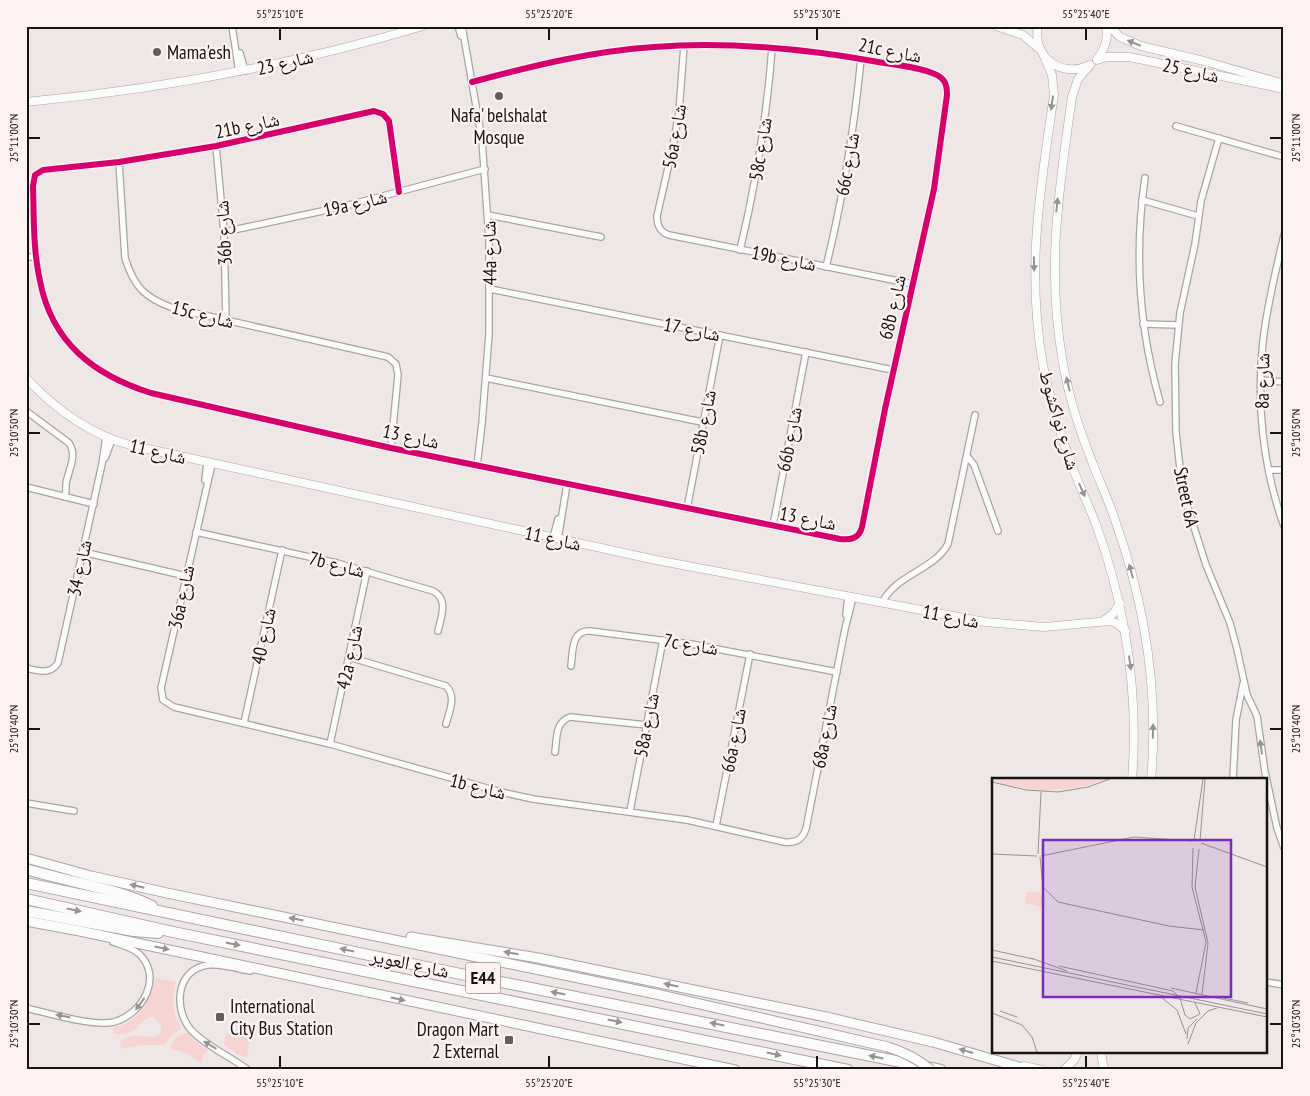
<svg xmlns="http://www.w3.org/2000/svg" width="1310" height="1096" font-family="'PT Sans Narrow','Noto Naskh Arabic',sans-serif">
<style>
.green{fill:#f6d4d1}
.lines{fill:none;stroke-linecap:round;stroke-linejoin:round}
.street-casing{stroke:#a9a4a3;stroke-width:8}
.secondary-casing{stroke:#a9a4a3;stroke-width:9}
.primary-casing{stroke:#a9a4a3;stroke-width:11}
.highway-casing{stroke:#a9a4a3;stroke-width:12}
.street{stroke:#fcfbfb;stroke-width:5.5}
.secondary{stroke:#fcfbfb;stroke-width:8}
.primary{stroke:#fcfbfb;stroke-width:9}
.highway{stroke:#fcfbfb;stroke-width:10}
.primary-bridge-casing{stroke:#a9a4a3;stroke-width:11;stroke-linecap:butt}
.primary-bridge{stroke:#fcfbfb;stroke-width:9}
.cycleway-casing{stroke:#fdf2f1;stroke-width:9}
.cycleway{stroke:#d6006c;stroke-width:6}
.oneway{fill:#959393}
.ticks{fill:none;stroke:#181313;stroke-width:2}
.poi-dot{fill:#635d5d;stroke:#fdf2f1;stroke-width:2}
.labels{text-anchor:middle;stroke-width:4.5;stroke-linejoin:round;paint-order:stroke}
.shield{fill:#fdf2f1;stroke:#5d5656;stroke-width:1}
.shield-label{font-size:18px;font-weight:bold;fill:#181313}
.street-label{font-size:19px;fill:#181313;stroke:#fdf2f1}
.poi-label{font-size:19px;fill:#181313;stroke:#fdf2f1;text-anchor:start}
.inset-road{fill:none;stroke:#989292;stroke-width:1}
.view{fill:#7b2cbf;fill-opacity:0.15;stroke:#7b2cbf;stroke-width:2.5}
.inset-edge{fill:none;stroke:#181313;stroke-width:2.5}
.neatline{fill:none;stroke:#181313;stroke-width:2}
.ticks-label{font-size:12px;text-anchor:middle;fill:#181313}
</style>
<rect width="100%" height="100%" fill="#eee7e6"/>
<g class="green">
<path d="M156,978L176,982C172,1000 172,1012 181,1028L171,1036L164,1045H142L121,1049L120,1042C124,1040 127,1037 131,1036C143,1034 162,1044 161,1025L153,1017C144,1018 143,1022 137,1028C131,1034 122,1034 114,1034L113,1028C141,1021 148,1003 156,978Z"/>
<path d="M186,1032L195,1041L208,1050L203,1055L201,1063L188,1054L170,1048L176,1038Z"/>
<path d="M226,1033L250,1037L247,1057L239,1055L224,1045Z"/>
</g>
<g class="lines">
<g class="street-casing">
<g id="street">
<path d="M232,26L239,72"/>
<path d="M458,26L461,36"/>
<path d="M462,26L482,140L489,240V334L482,423L477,466"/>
<path d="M684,45L679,112L673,146L657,216C657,226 660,232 669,235L913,284"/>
<path d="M240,53L245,71"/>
<path d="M1176,126L1284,157"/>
<path d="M1219,138L1201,201L1195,244L1180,313L1175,364L1176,432L1180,469L1188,508L1206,565L1230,623L1237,649L1247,695L1257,716L1265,772L1277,828L1284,848"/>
<path d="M216,146L224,232L226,320"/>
<path d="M119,162L125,258C134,287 145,298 173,308L388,357L396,364L398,375L391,448"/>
<path d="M1145,178C1134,253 1139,328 1160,402"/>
<path d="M399,192L389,121L383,114L374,111L216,146L119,162L43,170L35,175L33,186C34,217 33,250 40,281C52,343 94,375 151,393L391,448L840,539C850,540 859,539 862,527L885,409L934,189L947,95C947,91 947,85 944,81C937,69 897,65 884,63C808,49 731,41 654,47C592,51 532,66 472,82"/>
<path d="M1142,200L1198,216"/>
<path d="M488,215L601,237"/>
<path d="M224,232L341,207L485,169"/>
<path d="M1284,235C1276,270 1267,305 1263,341C1256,403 1263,468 1284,526"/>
<path d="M740,250C756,183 767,116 772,48"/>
<path d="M26,257H37"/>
<path d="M826,267C843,198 854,129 861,59"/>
<path d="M490,289L893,370"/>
<path d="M1143,324L1178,325"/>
<path d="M486,378L702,422"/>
<path d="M1261,380L1284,382"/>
<path d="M26,411L69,443C78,456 68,470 66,484C66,488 66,493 65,497"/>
<path d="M967,456L974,465L998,531"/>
<path d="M105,458L112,440"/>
<path d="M212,464L161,688L163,700L174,707L330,744L501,792L533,799L687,820L784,842C796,843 802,840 806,829L845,629L853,597"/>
<path d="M1269,470H1284"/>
<path d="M205,480L207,463"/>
<path d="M26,487L94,504"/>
<path d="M687,509L720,335"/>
<path d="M773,526L806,352"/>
<path d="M196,532L337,563L433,591C449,599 441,617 438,631"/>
<path d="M553,538L558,519"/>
<path d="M558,539L567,484"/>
<path d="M83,552L186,576"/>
<path d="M882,603C895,575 934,570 948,544L975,415"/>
<path d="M846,615L848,596"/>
<path d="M349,657L446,686C457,697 449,712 446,724"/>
<path d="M571,666C573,651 571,630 590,631L691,644L837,672"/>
<path d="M26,668C39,671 50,675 58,663L102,464L106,437"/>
<path d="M244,723L282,550"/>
<path d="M330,744L367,571"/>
<path d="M555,752C557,739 555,722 570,717L647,725"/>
<path d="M1233,780L1236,720L1243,684"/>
<path d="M26,803L74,811"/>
<path d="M630,811L663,640"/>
<path d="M716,826L750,654"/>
<path d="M1266,982L1284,985"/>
<path d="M26,1008C48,1013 94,1027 114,1022C143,1014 164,976 138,953C131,947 122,945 113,942"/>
<path d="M248,1070C230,1056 207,1047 191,1030C173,1009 176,969 208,965C221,963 237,969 250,971"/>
</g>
</g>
<g class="secondary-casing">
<g id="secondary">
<path d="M996,26L1023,35L1038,48"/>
<path d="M1038,26C1032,56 1060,78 1088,66"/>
<path d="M1109,26L1120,37L1141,46L1204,61L1284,84"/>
<path d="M1044,56L1052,75L1054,95C1040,189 1026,270 1043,365C1050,401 1061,437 1074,471C1081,490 1090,508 1097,527C1126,609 1139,693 1132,780"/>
<path d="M1097,59C1105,49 1109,39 1106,26"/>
<path d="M1097,60L1107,57H1129L1284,89"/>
<path d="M1090,65L1078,79L1072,97C1059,189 1046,269 1063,363C1069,398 1080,432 1093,464C1100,483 1109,501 1115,520C1145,604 1159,691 1151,780"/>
<path d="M26,102C161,89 293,65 423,26"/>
<path d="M26,378C55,409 89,434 130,445L656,560L985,622L1044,627L1109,621L1116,623L1126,631"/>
<path d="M1103,621L1113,614L1120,603"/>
<path d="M1101,1052L1104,1070"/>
<path d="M1024,1066L1042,1070"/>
<path d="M1064,1070L1074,1060L1078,1052"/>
</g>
</g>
<g class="primary-casing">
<g id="primary">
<path d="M26,858L91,876L167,893L656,994L888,1047"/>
<path d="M26,921L80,931L735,1070"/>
<path d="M411,937L538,958L826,1017L933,1042L1029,1070"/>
</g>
</g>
<g class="highway-casing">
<g id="highway">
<path d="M26,869C68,882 112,887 152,906"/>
<path d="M26,883L431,968L941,1070"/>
<path d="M26,899L173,932L848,1070"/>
<path d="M26,911L134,931L158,933"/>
</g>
</g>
<use href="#street" class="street"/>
<use href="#secondary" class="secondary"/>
<use href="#primary" class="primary"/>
<use href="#highway" class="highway"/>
<g class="primary-bridge-casing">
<path id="primary-bridge" d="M888,1047C904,1052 918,1059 931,1070"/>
</g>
<use href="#primary-bridge" class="primary-bridge"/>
<g class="cycleway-casing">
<path id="cycleway" d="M399,192L389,121L383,114L374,111L216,146L119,162L43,170L35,175L33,186C34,217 33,250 40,281C52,343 94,375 151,393L391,448L840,539C850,540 859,539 862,527L885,409L934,189L947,95C947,91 947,85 944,81C937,69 897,65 884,63C808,49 731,41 654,47C592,51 532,66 472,82"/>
</g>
<use href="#cycleway" class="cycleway"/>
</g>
<defs><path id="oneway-solid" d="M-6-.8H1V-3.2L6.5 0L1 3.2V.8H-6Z" transform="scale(1.25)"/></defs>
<g class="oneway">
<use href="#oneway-solid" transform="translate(1134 43) rotate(-158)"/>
<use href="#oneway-solid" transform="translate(1052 103) rotate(98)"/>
<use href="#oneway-solid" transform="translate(1057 205) rotate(-84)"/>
<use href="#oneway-solid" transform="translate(1034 264) rotate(89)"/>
<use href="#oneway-solid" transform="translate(1068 384) rotate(-103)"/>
<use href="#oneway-solid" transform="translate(1082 490) rotate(66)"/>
<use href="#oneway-solid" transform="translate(1131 571) rotate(-105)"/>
<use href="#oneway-solid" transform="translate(1130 663) rotate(82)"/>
<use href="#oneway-solid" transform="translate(1153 731) rotate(-89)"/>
<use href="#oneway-solid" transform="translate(1261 747) rotate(-98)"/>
<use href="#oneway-solid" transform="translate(137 886) rotate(-167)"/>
<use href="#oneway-solid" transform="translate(74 910) rotate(12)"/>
<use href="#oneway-solid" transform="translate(296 919) rotate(-169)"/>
<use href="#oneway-solid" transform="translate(233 944) rotate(11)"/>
<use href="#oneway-solid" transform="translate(162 948) rotate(12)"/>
<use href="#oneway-solid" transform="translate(347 950) rotate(-168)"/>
<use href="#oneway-solid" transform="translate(511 953) rotate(-170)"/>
<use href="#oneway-solid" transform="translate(671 985) rotate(-168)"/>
<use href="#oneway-solid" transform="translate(558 993) rotate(-169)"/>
<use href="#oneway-solid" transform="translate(398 999) rotate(12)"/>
<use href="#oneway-solid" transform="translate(140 1004) rotate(126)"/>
<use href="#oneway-solid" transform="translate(63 1016) rotate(-169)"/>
<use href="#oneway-solid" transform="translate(615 1021) rotate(12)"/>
<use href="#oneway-solid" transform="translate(717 1024) rotate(-169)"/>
<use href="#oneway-solid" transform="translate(210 1045) rotate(-149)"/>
<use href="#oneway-solid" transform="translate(966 1051) rotate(-164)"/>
<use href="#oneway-solid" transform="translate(774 1054) rotate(12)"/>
<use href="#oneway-solid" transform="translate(876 1057) rotate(-168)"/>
</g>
<path class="ticks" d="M280,28V40M549,28V40M817,28V40M1086,28V40M28,138H40M1270,138H1282M28,433H40M1270,433H1282M28,729H40M1270,729H1282M28,1024H40M1270,1024H1282M280,1056V1068M549,1056V1068M817,1056V1068M1086,1056V1068"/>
<g class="poi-dot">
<circle cx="157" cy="52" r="5"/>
<circle cx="499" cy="96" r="5"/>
<rect x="215" y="1012" width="10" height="10" rx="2.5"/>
<rect x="504" y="1035" width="10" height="10" rx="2.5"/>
</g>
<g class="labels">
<rect class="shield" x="465.5" y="962.5" width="35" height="31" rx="4"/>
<g class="shield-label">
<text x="483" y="984">E44</text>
</g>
<g class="street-label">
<text transform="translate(890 50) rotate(11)" y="7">21c شارع</text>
<text transform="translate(285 62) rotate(-13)" y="7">شارع 23</text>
<text transform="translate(1191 70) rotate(12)" y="7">شارع 25</text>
<text transform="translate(247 125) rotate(-12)" y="7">21b شارع</text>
<text transform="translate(674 136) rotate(-80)" y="7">56a شارع</text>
<text transform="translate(760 149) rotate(-81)" y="7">58c شارع</text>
<text transform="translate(847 164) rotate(-80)" y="7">66c شارع</text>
<text transform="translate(355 203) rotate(-13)" y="7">19a شارع</text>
<text transform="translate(223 233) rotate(-93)" y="7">36b شارع</text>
<text transform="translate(489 253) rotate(-91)" y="7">44a شارع</text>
<text transform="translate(784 258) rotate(11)" y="7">19b شارع</text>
<text transform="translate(892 307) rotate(-77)" y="7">68b شارع</text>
<text transform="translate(203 314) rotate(14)" y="7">15c شارع</text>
<text transform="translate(692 329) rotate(11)" y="7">شارع 17</text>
<text transform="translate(1262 381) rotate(-89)" y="7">8a شارع</text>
<text transform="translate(1060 420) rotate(74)" y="7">شارع نواكشوط</text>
<text transform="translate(703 422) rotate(-79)" y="7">58b شارع</text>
<text transform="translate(411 436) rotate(12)" y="7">شارع 13</text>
<text transform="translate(789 439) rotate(-79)" y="7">66b شارع</text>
<text transform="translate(158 451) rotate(13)" y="7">شارع 11</text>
<text transform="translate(1187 497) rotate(78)" y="7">Street 6A</text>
<text transform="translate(808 518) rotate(11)" y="7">شارع 13</text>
<text transform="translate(553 538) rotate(12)" y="7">شارع 11</text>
<text transform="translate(337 564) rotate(14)" y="7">7b شارع</text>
<text transform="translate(79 568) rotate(-78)" y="7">شارع 34</text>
<text transform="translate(181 597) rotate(-78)" y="7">36a شارع</text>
<text transform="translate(951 616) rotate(11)" y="7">شارع 11</text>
<text transform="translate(263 636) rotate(-78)" y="7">شارع 40</text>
<text transform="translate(691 644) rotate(9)" y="7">7c شارع</text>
<text transform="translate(349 657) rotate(-78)" y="7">42a شارع</text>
<text transform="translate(646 725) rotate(-79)" y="7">58a شارع</text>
<text transform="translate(824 736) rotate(-79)" y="7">68a شارع</text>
<text transform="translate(733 740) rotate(-79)" y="7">66a شارع</text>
<text transform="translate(478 786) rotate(14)" y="7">1b شارع</text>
<text transform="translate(410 963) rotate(12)" y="7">شارع العوير</text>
</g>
<g class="poi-label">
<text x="167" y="59">Mama'esh</text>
<text x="499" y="122" text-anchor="middle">Nafa' belshalat<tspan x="499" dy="22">Mosque</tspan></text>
<text x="230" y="1013">International<tspan x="230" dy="22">City Bus Station</tspan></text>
<text x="499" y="1036" text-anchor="end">Dragon Mart<tspan x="499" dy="22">2 External</tspan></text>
</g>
</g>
<g transform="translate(992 778)">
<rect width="275" height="275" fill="#eee7e6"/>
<path d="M0,1H115L94,8L53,13L13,7ZM35,114H47L54,123L53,130L33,125Z" fill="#f6d4d1"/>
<path class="inset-road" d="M0,4L34,12L66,14L96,9L118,1M202,62L211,1M208,63L213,1M209,65L275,89M201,70L200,109L214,164L204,215M207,71L203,109L216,165L210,216M0,76L45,78M46,76L49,14M49,78L142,59L201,63M48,79L51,109L66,124L177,148L212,152M0,172L41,181M0,179L275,236M39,180L75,193M0,183L275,239M67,188L181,213L188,220L193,237L198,241L208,236L203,225M179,210L275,231M169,219L185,232L194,256M227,219L256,225M8,233L25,239M0,235L30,247L40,259L45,274M195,261L196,250L205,241M196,266L204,245L216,233L225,230"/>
<path class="view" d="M51,62H239V219H51Z"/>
<rect width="275" height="275" class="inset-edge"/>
</g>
<rect width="1310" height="1096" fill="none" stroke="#fdf2f1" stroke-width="55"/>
<rect x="28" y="28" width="1254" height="1040" class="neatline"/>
<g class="ticks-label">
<text x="280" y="18">55°25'10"E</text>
<text x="549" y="18">55°25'20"E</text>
<text x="817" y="18">55°25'30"E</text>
<text x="1086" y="18">55°25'40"E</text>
<text transform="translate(14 138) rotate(-90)" y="4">25°11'00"N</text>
<text transform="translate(1296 138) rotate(-90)" y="4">25°11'00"N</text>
<text transform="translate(14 433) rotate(-90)" y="4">25°10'50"N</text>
<text transform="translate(1296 433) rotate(-90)" y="4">25°10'50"N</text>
<text transform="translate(14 729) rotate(-90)" y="4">25°10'40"N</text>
<text transform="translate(1296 729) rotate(-90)" y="4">25°10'40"N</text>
<text transform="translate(14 1024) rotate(-90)" y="4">25°10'30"N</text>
<text transform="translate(1296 1024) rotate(-90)" y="4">25°10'30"N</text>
<text x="280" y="1087">55°25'10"E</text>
<text x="549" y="1087">55°25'20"E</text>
<text x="817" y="1087">55°25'30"E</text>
<text x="1086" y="1087">55°25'40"E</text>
</g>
</svg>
